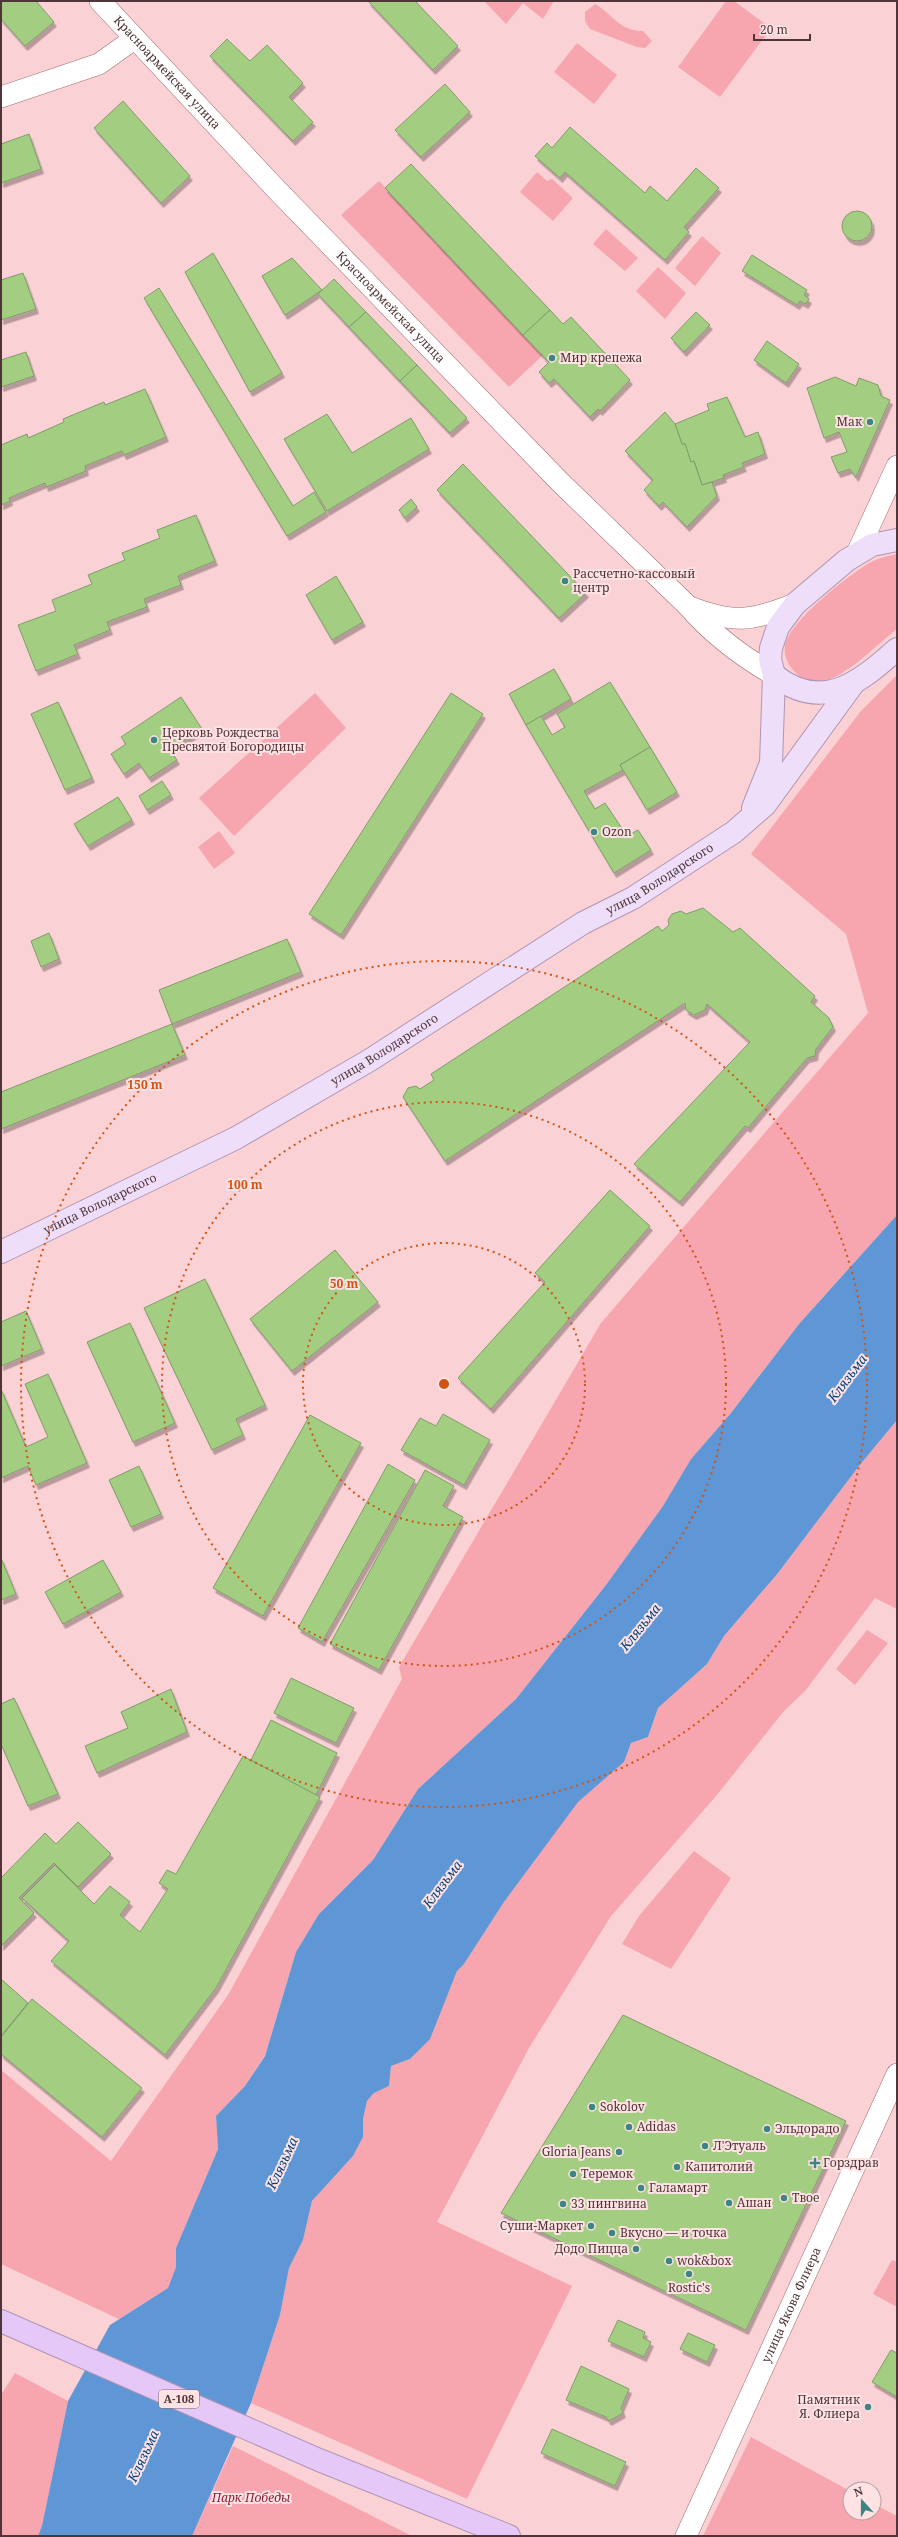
<svg xmlns="http://www.w3.org/2000/svg" width="898" height="2537" font-family="'Noto Serif',serif">
<style>
.green{fill:#f7a5ae}
.water{fill:#5f97d6}
.building{fill:#a3ce82;stroke:#809c6b;filter:url(#shadow)}
.lines{fill:none;stroke-linecap:round;stroke-linejoin:round}
.minor-casing{stroke:#a66b71;stroke-width:22}
.major-casing{stroke:#b095b4;stroke-width:24}
.highway-casing{stroke:#b095b4;stroke-width:24}
.minor{stroke:#fff;stroke-width:21}
.major{stroke:#efdefa;stroke-width:22}
.highway{stroke:#e5c8f7;stroke-width:22}
.ring{fill:none;stroke:#d15412;stroke-width:2;stroke-dasharray:2 4}
.poi-dot{fill:#3d8583;stroke:#fee2e4;stroke-width:1.5}
.labels{text-anchor:middle;stroke-width:4;stroke-linejoin:round;paint-order:stroke}
.shield{fill:#fee2e4;stroke:#84696b;stroke-width:1}
.shield-label{font-size:11px;font-weight:bold;fill:#4f3537}
.street-label{font-size:12px;fill:#4f3537;stroke:#fee2e4}
.poi-label{font-size:12px;fill:#4f3537;stroke:#fee2e4;text-anchor:start}
.park-label{font-size:12px;font-style:italic;fill:#8a1f38;stroke:#fee2e4}
.water-label{font-size:13px;font-style:italic;fill:#00417a;stroke:#fee2e4}
.centre{fill:#d15412;stroke:#fee2e4;stroke-width:2}
.ring-label{font-size:12px;text-anchor:middle;font-weight:bold;fill:#d15412;stroke:#fee2e4;stroke-width:4;stroke-linejoin:round;paint-order:stroke}
</style>
<defs>
<filter id="shadow"><feDropShadow dx="2.5" dy="4.5" stdDeviation="0" flood-color="#0004"/></filter>
</defs>
<rect width="100%" height="100%" fill="#fad1d5"/>
<g class="green">
<path d="M484,1H554L543,19L523,3L506,24Z"/>
<path d="M726,1H734L771,28L720,97L678,67Z"/>
<path d="M595,4C614,15 619,31 643,31L652,41L645,48L637,47L590,29L585,21V12Z"/>
<path d="M577,43L617,75L594,104L554,72Z"/>
<path d="M537,172L547,181L552,179L573,198L553,221L520,192Z"/>
<path d="M379,181L543,355L509,387L341,215Z"/>
<path d="M606,229L638,258L625,271L593,244Z"/>
<path d="M702,236L721,253L695,286L675,268Z"/>
<path d="M658,267L686,293L665,319L636,291Z"/>
<path d="M897,554V629C875,646 852,671 826,681C815,685 806,683 798,675C790,668 783,657 785,646C788,622 850,574 871,562C879,558 888,556 897,554Z"/>
<path d="M897,675V1215L799,1324L731,1413L691,1459L663,1506L606,1585L516,1699L418,1789L373,1860L319,1914L296,1952L265,2055L245,2086L216,2116L218,2149L176,2248V2267L168,2288L119,2319L1,2264V2070L111,2161L228,1995L402,1679L399,1667L601,1323L868,1013L846,934L751,854L861,711Z"/>
<path d="M315,693L346,728L234,836L199,798Z"/>
<path d="M219,831L235,853L214,869L198,847Z"/>
<path d="M897,1420V1609L875,1598L805,1691L784,1711L716,1796L611,1916L529,2048L437,2222L572,2286L467,2499L251,2403L280,2315L289,2268L303,2240L312,2201L353,2156L363,2137V2119L367,2101L374,2093L389,2086L391,2066L410,2059L429,2039L457,1971L464,1964L504,1902L578,1801L624,1762L631,1743L648,1737L658,1708L707,1664L724,1636L778,1573L859,1466Z"/>
<path d="M867,1630L888,1643L855,1685L836,1669Z"/>
<path d="M694,1851L731,1878L671,1969L622,1944L639,1916Z"/>
<path d="M892,2260L897,2262V2307L873,2294Z"/>
<path d="M15,2373L68,2401L42,2527L38,2536H1V2395Z"/>
<path d="M751,2437L850,2491V2513H874V2504L897,2516V2536H703Z"/>
<path d="M233,2446L412,2536H192Z"/>
</g>
<path class="water" d="M897,1215V1420L859,1466L778,1573L724,1636L707,1664L658,1708L648,1737L631,1743L624,1762L578,1802L504,1902L464,1964L457,1971L430,2039L410,2059L391,2066L389,2086L374,2093L367,2101L363,2119V2137L353,2156L312,2201L303,2240L289,2268L280,2315L251,2403L192,2536H38L42,2526L68,2401L110,2325L168,2288L176,2267V2248L218,2149L216,2116L245,2086L265,2056L296,1952L319,1914L373,1860L418,1789L516,1699L606,1585L663,1506L691,1459L731,1413L799,1324Z"/>
<g class="building">
<path d="M1,1H36L54,22L25,46L1,19Z"/>
<path d="M368,1H415L458,46L433,70Z"/>
<path d="M227,39L250,61L267,45L303,83L289,97L313,122L293,141L210,56Z"/>
<path d="M445,84L470,112L421,157L395,130Z"/>
<path d="M123,101L190,176L161,203L94,128Z"/>
<path d="M570,127L645,193L650,186L667,201L696,168L719,188L684,227L689,232L665,260L565,172L560,178L535,156L547,143L552,148Z"/>
<path d="M29,134L41,169L1,183V144Z"/>
<path d="M411,164L550,310L523,335L385,188Z"/>
<circle cx="857" cy="226" r="15"/>
<path d="M213,253L282,373L250,392L185,272Z"/>
<path d="M752,255L807,290L804,295L809,299L806,304L800,301L797,305L742,271Z"/>
<path d="M292,258L322,290L285,315L262,276Z"/>
<path d="M23,273L36,309L1,320V280Z"/>
<path d="M334,279L366,312L349,327L318,294Z"/>
<path d="M159,288L293,506L314,492L326,512L287,536L144,298Z"/>
<path d="M550,310L563,324L571,317L630,380L600,411L598,409L590,417L554,379L549,383L539,372L549,362L523,335Z"/>
<path d="M366,312L417,365L400,381L349,327Z"/>
<path d="M696,312L710,325L684,352L671,338Z"/>
<path d="M767,341L799,364L786,383L754,360Z"/>
<path d="M26,352L34,376L1,387V360Z"/>
<path d="M417,365L467,418L450,433L400,381Z"/>
<path d="M835,377L856,386L859,378L878,385L881,396L890,400L856,477L850,469L838,473L831,457L847,452L839,432L824,438L807,388Z"/>
<path d="M145,389L166,437L124,455L122,451L85,466L86,471L46,487L45,483L9,498L10,501L1,505V445L27,434L28,438L64,422L63,419L104,402L105,405Z"/>
<path d="M727,397L745,437L758,432L765,454L742,463L744,467L723,475L724,478L702,485L694,461L691,462L685,444H682L675,424L709,410L707,404Z"/>
<path d="M665,412L675,424L682,444H685L691,462L694,461L702,485L712,482L717,496L687,527L663,502L659,506L644,490L653,480L625,451Z"/>
<path d="M327,414L352,453L411,418L429,449L327,511L284,439Z"/>
<path d="M463,464L586,593L559,618L437,490Z"/>
<path d="M411,499L417,507L405,518L399,510Z"/>
<path d="M196,515L215,561L178,576L181,585L144,599L147,607L107,622L110,630L74,645L78,654L36,671L18,625L56,611L52,600L92,584L88,575L125,560L122,553L160,538L157,530Z"/>
<path d="M336,576L363,622L332,640L306,595Z"/>
<path d="M554,669L571,699L526,725L509,694Z"/>
<path d="M610,682L650,747L620,765L623,770L584,791L595,809L605,803L627,836L638,830L651,850L614,873L526,725L541,716L552,735L565,727L557,714Z"/>
<path d="M451,693L483,714L341,935L309,914Z"/>
<path d="M181,697L202,729L170,750L177,760L149,778L139,763L124,774L111,754L126,744L121,737Z"/>
<path d="M58,702L92,778L65,790L31,714Z"/>
<path d="M650,747L677,792L647,810L620,765Z"/>
<path d="M162,781L171,795L147,810L139,796Z"/>
<path d="M118,797L132,820L88,846L74,824Z"/>
<path d="M703,908L733,932L740,928L815,996L811,1002L829,1018L833,1027L816,1049L815,1056L807,1058L748,1128L745,1126L680,1202L634,1164L750,1042L707,1004L705,1010L694,1015L686,1010L685,1003L445,1161L403,1097L408,1088L416,1086L420,1089L434,1080L431,1074L658,926L662,931L669,925L668,920L672,914L681,911L686,914Z"/>
<path d="M49,933L59,959L41,967L31,941Z"/>
<path d="M287,939L301,972L172,1024L159,990Z"/>
<path d="M172,1024L185,1055L1,1129V1092Z"/>
<path d="M610,1190L650,1226L491,1409L458,1378L545,1282L535,1273Z"/>
<path d="M335,1250L378,1302L292,1371L250,1319Z"/>
<path d="M205,1279L265,1405L236,1419L243,1435L212,1450L144,1308Z"/>
<path d="M26,1311L42,1349L1,1366V1322Z"/>
<path d="M130,1323L175,1423L133,1442L87,1342Z"/>
<path d="M48,1374L87,1463L36,1485L28,1466L1,1478V1389L26,1447L48,1437L25,1384Z"/>
<path d="M443,1414L490,1440L464,1485L401,1450L420,1418L436,1426Z"/>
<path d="M310,1415L361,1443L263,1616L213,1588Z"/>
<path d="M388,1464L415,1480L322,1642L298,1628Z"/>
<path d="M139,1466L161,1514L131,1527L109,1480Z"/>
<path d="M425,1470L454,1486L443,1506L463,1517L379,1670L330,1644Z"/>
<path d="M1,1558L16,1594L1,1600Z"/>
<path d="M103,1560L121,1592L63,1624L45,1592Z"/>
<path d="M291,1678L354,1708L336,1743L274,1713Z"/>
<path d="M171,1689L187,1732L97,1773L85,1746L128,1728L121,1712Z"/>
<path d="M14,1698L58,1794L28,1806L1,1744V1704Z"/>
<path d="M271,1720L337,1753L316,1795L250,1762Z"/>
<path d="M243,1756L320,1797L216,1988L165,2055L51,1961L69,1941L22,1898L55,1865L94,1904L110,1886L130,1902L120,1915L140,1932L168,1889L159,1883L167,1870L176,1874Z"/>
<path d="M78,1822L111,1854L78,1887L54,1863L19,1898L34,1913L1,1946V1878L45,1833L56,1844Z"/>
<path d="M1,1979L28,2003L1,2036Z"/>
<path d="M32,1999L142,2088L102,2137L1,2054V2037Z"/>
<path d="M623,2015L846,2121L746,2330L501,2213Z"/>
<path d="M618,2320L645,2332L643,2338L651,2342L644,2357L608,2341Z"/>
<path d="M688,2333L715,2345L707,2362L680,2349Z"/>
<path d="M891,2350L897,2353V2397L872,2382Z"/>
<path d="M581,2366L629,2389L621,2408L623,2413L609,2421L606,2417L566,2400Z"/>
<path d="M552,2429L626,2462L615,2486L541,2453Z"/>
</g>
<g class="lines">
<g class="minor-casing">
<g id="minor">
<path id="s1" d="M100,1L276,189L560,482L688,606C713,635 741,656 774,675"/>
<path d="M1,97L99,64L134,39"/>
<path d="M857,553L897,466"/>
<path d="M690,607C735,624 751,621 795,604"/>
<path id="s2" d="M686,2536L897,2074"/>
</g>
</g>
<g class="major-casing">
<g id="major">
<path d="M774,675C822,713 859,683 897,649"/>
<path d="M753,808L771,763L774,675L770,659L771,648L778,627L795,604L847,560L872,545L897,540"/>
<path id="s3" d="M1,1252L236,1138L370,1060L583,923L633,898L734,832L765,805L853,684"/>
</g>
</g>
<g class="highway-casing">
<path id="highway" d="M1,2321L319,2460L509,2536"/>
</g>
<use href="#minor" class="minor"/>
<use href="#major" class="major"/>
<use href="#highway" class="highway"/>
</g>
<g class="ring">
<circle cx="444" cy="1384" r="141"/>
<circle cx="444" cy="1384" r="282"/>
<circle cx="444" cy="1384" r="423"/>
</g>
<g class="poi-dot">
<circle cx="552" cy="358" r="4"/>
<circle cx="870" cy="422" r="4"/>
<circle cx="565" cy="581" r="4"/>
<circle cx="154" cy="740" r="4"/>
<circle cx="594" cy="832" r="4"/>
<circle cx="592" cy="2107" r="4"/>
<circle cx="629" cy="2127" r="4"/>
<circle cx="767" cy="2129" r="4"/>
<circle cx="705" cy="2146" r="4"/>
<circle cx="619" cy="2152" r="4"/>
<path d="M813 2157h4v4h4v4h-4v4h-4v-4h-4v-4h4z"/>
<circle cx="677" cy="2167" r="4"/>
<circle cx="573" cy="2174" r="4"/>
<circle cx="641" cy="2188" r="4"/>
<circle cx="784" cy="2198" r="4"/>
<circle cx="729" cy="2203" r="4"/>
<circle cx="563" cy="2204" r="4"/>
<circle cx="591" cy="2226" r="4"/>
<circle cx="612" cy="2233" r="4"/>
<circle cx="636" cy="2249" r="4"/>
<circle cx="669" cy="2261" r="4"/>
<circle cx="689" cy="2274" r="4"/>
<circle cx="868" cy="2407" r="4"/>
</g>
<g class="labels">
<rect class="shield" x="159" y="2390" width="40" height="18" rx="3"/>
<g class="shield-label">
<text x="179" y="2403">А-108</text>
</g>
<g class="street-label">
<text dy="4" stroke="none"><textPath href="#s1" startOffset="98">Красноармейская улица</textPath></text>
<text dy="4" stroke="none"><textPath href="#s1" startOffset="422">Красноармейская улица</textPath></text>
<text dy="4" stroke="none"><textPath href="#s3" startOffset="758">улица Володарского</textPath></text>
<text dy="4" stroke="none"><textPath href="#s3" startOffset="434">улица Володарского</textPath></text>
<text dy="4" stroke="none"><textPath href="#s3" startOffset="110">улица Володарского</textPath></text>
<text dy="4" stroke="none"><textPath href="#s2" startOffset="254">улица Якова Флиера</textPath></text>
</g>
<g class="poi-label">
<text x="560" y="362">Мир крепежа</text>
<text x="862" y="426" text-anchor="end">Мак</text>
<text x="573" y="578">Рассчетно-кассовый<tspan x="573" dy="14">центр</tspan></text>
<text x="162" y="737">Церковь Рождества<tspan x="162" dy="14">Пресвятой Богородицы</tspan></text>
<text x="602" y="836">Ozon</text>
<text x="600" y="2111">Sokolov</text>
<text x="637" y="2131">Adidas</text>
<text x="775" y="2133">Эльдорадо</text>
<text x="713" y="2150">Л'Этуаль</text>
<text x="611" y="2156" text-anchor="end">Gloria Jeans</text>
<text x="823" y="2167">Горздрав</text>
<text x="685" y="2171">Капитолий</text>
<text x="581" y="2178">Теремок</text>
<text x="649" y="2192">Галамарт</text>
<text x="792" y="2202">Твое</text>
<text x="737" y="2207">Ашан</text>
<text x="571" y="2208">33 пингвина</text>
<text x="583" y="2230" text-anchor="end">Суши-Маркет</text>
<text x="620" y="2237">Вкусно — и точка</text>
<text x="628" y="2253" text-anchor="end">Додо Пицца</text>
<text x="677" y="2265">wok&amp;box</text>
<text x="689" y="2292" text-anchor="middle">Rostic's</text>
<text x="860" y="2404" text-anchor="end">Памятник<tspan x="860" dy="14">Я. Флиера</tspan></text>
</g>
<g class="park-label">
<text x="251" y="2502">Парк Победы</text>
</g>
<g class="water-label">
<text transform="translate(847 1378) rotate(-53)" y="5">Клязьма</text>
<text transform="translate(640 1627) rotate(-51)" y="5">Клязьма</text>
<text transform="translate(442 1884) rotate(-53)" y="5">Клязьма</text>
<text transform="translate(282 2163) rotate(-65)" y="5">Клязьма</text>
<text transform="translate(143 2456) rotate(-65)" y="5">Клязьма</text>
</g>
</g>
<circle cx="444" cy="1384" r="6" class="centre"/>
<g class="ring-label">
<text x="145" y="1089">150 m</text>
<text x="245" y="1189">100 m</text>
<text x="344" y="1288">50 m</text>
</g>
<rect width="898" height="2537" fill="none" stroke="#4f3537" stroke-width="4"/>
<g transform="translate(862 2501) rotate(339)"><circle r="19" fill="#fee2e4" stroke="#b89d9f"/>
<path d="M0-3L7 15L0 10L-7 15Z" fill="#3d8583"/>
<text y="-6" font-size="11" font-weight="bold" text-anchor="middle" fill="#4f3537">N</text>
</g>
<path d="M754 34v6h56v-6" fill="none" stroke="#4f3537" stroke-width="2"/>
<text x="760" y="34" font-size="12" fill="#4f3537" stroke="#fee2e4" stroke-width="3" paint-order="stroke">20 m</text>
</svg>
